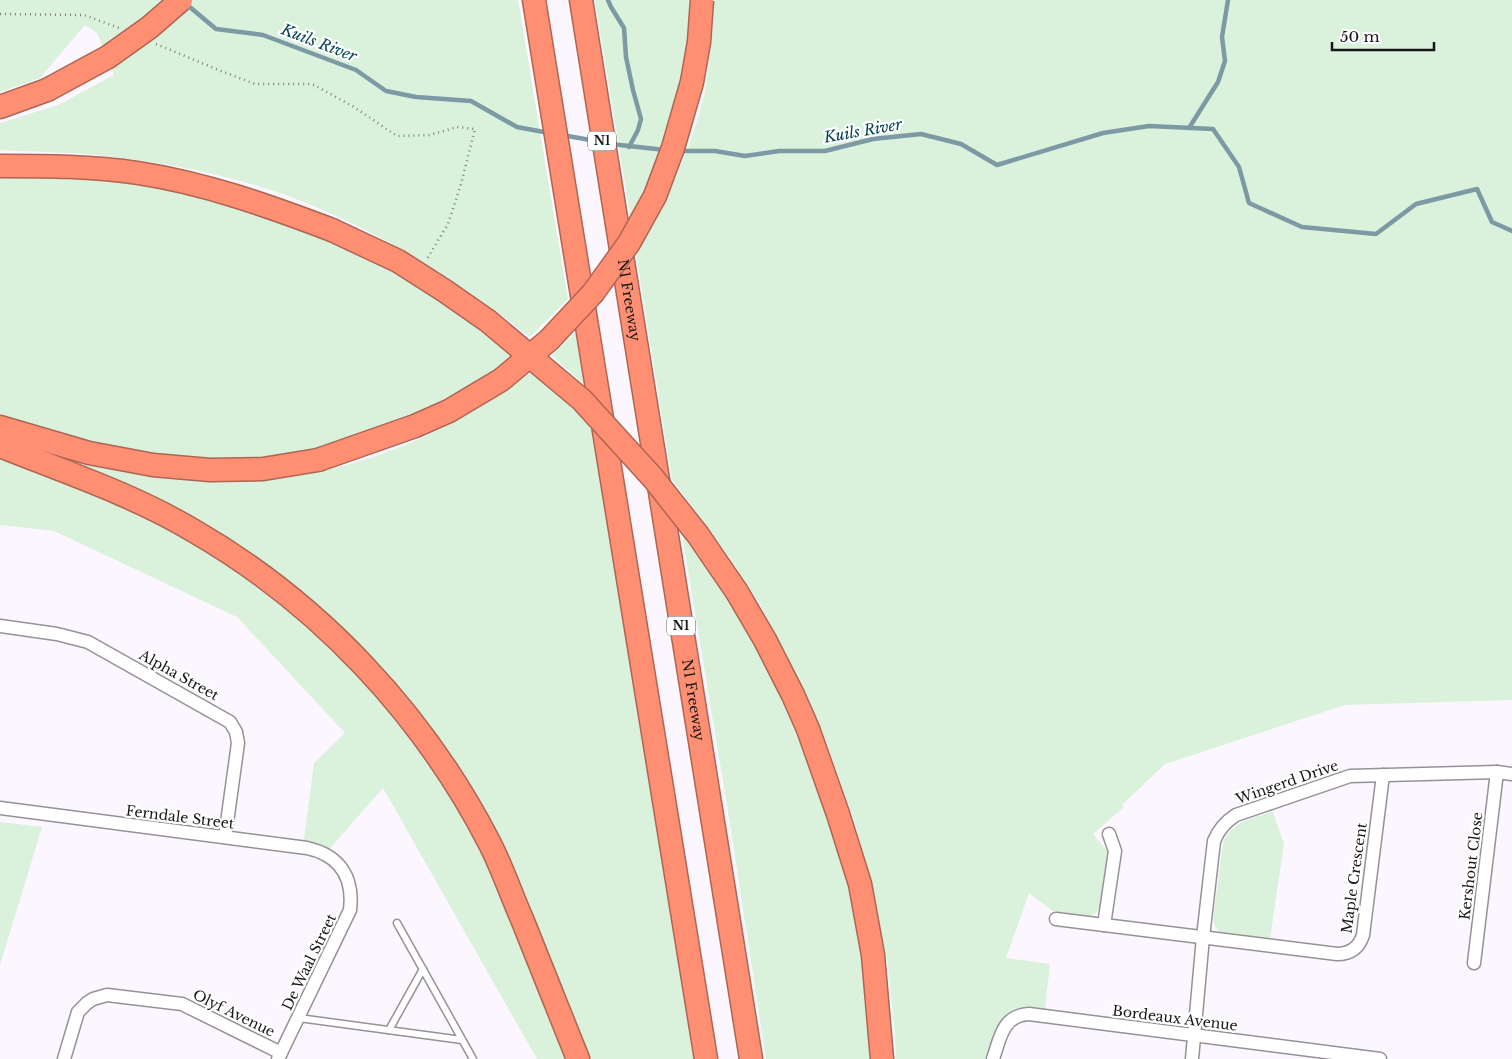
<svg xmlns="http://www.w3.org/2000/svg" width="1512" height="1059" font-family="'Libre Baskerville',serif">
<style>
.green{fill:#daf1dc}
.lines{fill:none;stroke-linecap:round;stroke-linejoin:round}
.stream{stroke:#7d9aa4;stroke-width:4.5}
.lane-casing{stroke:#969198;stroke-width:9}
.street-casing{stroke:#969198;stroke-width:15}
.highway-casing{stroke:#ae6553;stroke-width:25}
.path{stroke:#827f84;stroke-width:2.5;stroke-dasharray:1 4;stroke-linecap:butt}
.lane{stroke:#fff;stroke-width:6}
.street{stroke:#fff;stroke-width:12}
.highway{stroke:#ff8f73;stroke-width:22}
.highway-bridge-casing{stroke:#ae6553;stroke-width:25;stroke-linecap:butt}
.highway-bridge{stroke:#ff8f73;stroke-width:22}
.labels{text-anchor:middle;stroke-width:4.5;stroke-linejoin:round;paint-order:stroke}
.shield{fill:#fff;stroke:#5d5c5d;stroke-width:1}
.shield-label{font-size:12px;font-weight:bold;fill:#171618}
.street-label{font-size:14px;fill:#171618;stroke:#fff}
.water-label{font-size:15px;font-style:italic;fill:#044251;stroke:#fff}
</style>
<rect width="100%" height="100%" fill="#fcf7fe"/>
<g class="green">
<path d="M0,0H518L568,299L530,337C466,287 397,242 321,209C256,181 184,165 113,157C76,152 37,152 0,150V123L58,105L114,75L97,33L85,25L40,78L0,92Z"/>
<path d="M595,0H692L682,87L663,152L631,220Z"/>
<path d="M714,0H1512V700L1345,705L1165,764L1122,805L1124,807L1093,834L1108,852L1100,907L1096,913L1089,916L1053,911L1029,893L1006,958L1050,964L1045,1010C1038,1009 1031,1007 1024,1007C998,1008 994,1039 987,1059H896L895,1034L888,965L876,907L856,825L824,736L785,651L758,601L730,558L672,479L636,254C666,205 690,152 704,96C707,82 708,67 710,54C712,36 714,18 714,0Z"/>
<path d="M0,173L75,175L187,190L329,236L427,288L516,355L493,372L419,416L310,451L255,459L227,460L171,457L116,448L0,416Z"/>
<path d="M576,332L584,385L552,355Z"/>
<path d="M534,370L591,424L694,1059H585L501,852L309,603L60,462L62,456C103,466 143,477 185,479C224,482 263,479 302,473C311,472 322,471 331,469C405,451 474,417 534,370Z"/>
<path d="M0,456L154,519L229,563L310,625L381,697L459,805L494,874L567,1059H537L383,788L326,853L303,846L314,763L345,733L237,617L54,531L0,525Z"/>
<path d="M681,528L706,563L764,657L812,764L832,825L855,912L865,969L874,1059H766L728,812Z"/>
<path d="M1273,812L1284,844L1270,939L1220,932L1215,927L1213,920L1223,843C1232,821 1253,818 1273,812Z"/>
<path d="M0,822L42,827L0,965Z"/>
</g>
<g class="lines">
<g class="stream">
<path d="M608,0L611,7L624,28L626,57L633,90L641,119L638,130L629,147"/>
<path d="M185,3L216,29L263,35L356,70L386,91L416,97L471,101L517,127L549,133"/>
<path d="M1189,128L1218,82L1225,61L1222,37L1228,0"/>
<path d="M562,135L596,141"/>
<path d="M611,144L665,150"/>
<path d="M678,151H715L745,156L779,151H825L873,139L921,134L961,144L997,165L1103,133L1149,126L1213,129L1239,167L1249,203L1302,227L1376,234L1416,204L1477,189L1492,222L1512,231"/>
</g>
<g class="lane-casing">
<g id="lane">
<path d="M397,923L473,1059"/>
<path d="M299,1018L462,1040"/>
<path d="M389,1030L423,969"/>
</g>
</g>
<g class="street-casing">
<g id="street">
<path d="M0,626L57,634L88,642L230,722L236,732L238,743L225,837"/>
<path d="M0,808L307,848C339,855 354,877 350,910L278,1059"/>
<path d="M1056,919L1337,954C1350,954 1359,948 1363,935L1383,775"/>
<path d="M1104,925L1115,851L1109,834"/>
<path d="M1474,963L1497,772"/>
<path d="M64,1059L78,1012L87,1003L93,999L107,995L182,1004L281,1053"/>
<path d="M993,1059C1000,1038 1003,1015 1029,1014L1380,1059"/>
<path d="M1192,1059L1203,937L1214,841C1219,829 1225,822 1236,815L1350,776L1497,772L1512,774"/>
</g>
</g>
<g class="highway-casing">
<g id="highway">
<path d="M534,0L706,1059"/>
<path id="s1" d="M581,0L751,1059"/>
<path d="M0,107L47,90"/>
<path d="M0,166C46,166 92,166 138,173C204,183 269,206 332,230"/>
<path d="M0,427L89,453L153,465L210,470L263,469L318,460"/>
<path d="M0,446C65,472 134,495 194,531C319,603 423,714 489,842C502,867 511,894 522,919C541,966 559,1012 578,1059"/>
<path d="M737,592L765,640L793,695L808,729L838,814L860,884L873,955L882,1059"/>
</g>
</g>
<g class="path">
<path d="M0,14L84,15L119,28"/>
<path d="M156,44L221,71L255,84H312L354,107L397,136L430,135L457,127L475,129L461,184L448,224L427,259"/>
</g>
<use href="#lane" class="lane"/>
<use href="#street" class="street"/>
<use href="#highway" class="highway"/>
<g class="highway-bridge-casing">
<g id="highway-bridge">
<path d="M47,90L108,57L150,27L181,0"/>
<path d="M332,230L398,261L445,291L488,321L582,400L653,478L698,535L737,592"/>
<path d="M318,460L415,426L449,411L501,380L549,340L593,293L629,243L655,196L673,148L692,82L699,42L702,0"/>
</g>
</g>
<use href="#highway-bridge" class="highway-bridge"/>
</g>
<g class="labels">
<g class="shield">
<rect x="588" y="131.5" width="28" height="19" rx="4"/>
<rect x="667" y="616.5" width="28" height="19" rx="4"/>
</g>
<g class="shield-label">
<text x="602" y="145">N1</text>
<text x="681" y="630">N1</text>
</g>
<g class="street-label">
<text dy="5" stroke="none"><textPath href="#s1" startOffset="304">N1 Freeway</textPath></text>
<text transform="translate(179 675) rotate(29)" y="5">Alpha Street</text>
<text dy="5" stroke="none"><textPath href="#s1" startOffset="709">N1 Freeway</textPath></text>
<text transform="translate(1287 782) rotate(-19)" y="5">Wingerd Drive</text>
<text transform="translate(180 817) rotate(7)" y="5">Ferndale Street</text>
<text transform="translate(1471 866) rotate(-83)" y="5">Kershout Close</text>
<text transform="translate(1354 878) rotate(-82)" y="5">Maple Crescent</text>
<text transform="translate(309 962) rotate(-64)" y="5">De Waal Street</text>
<text transform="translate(234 1013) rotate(26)" y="5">Olyf Avenue</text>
<text transform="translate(1175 1018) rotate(7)" y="5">Bordeaux Avenue</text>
</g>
<g class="water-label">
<text transform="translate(319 43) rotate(21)" y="5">Kuils River</text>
<text transform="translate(863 131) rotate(-10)" y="5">Kuils River</text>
</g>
</g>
<path d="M1332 42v8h102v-8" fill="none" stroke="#171618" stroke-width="2.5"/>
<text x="1340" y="42" font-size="15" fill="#171618" stroke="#ffffff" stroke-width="4" paint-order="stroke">50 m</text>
</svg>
